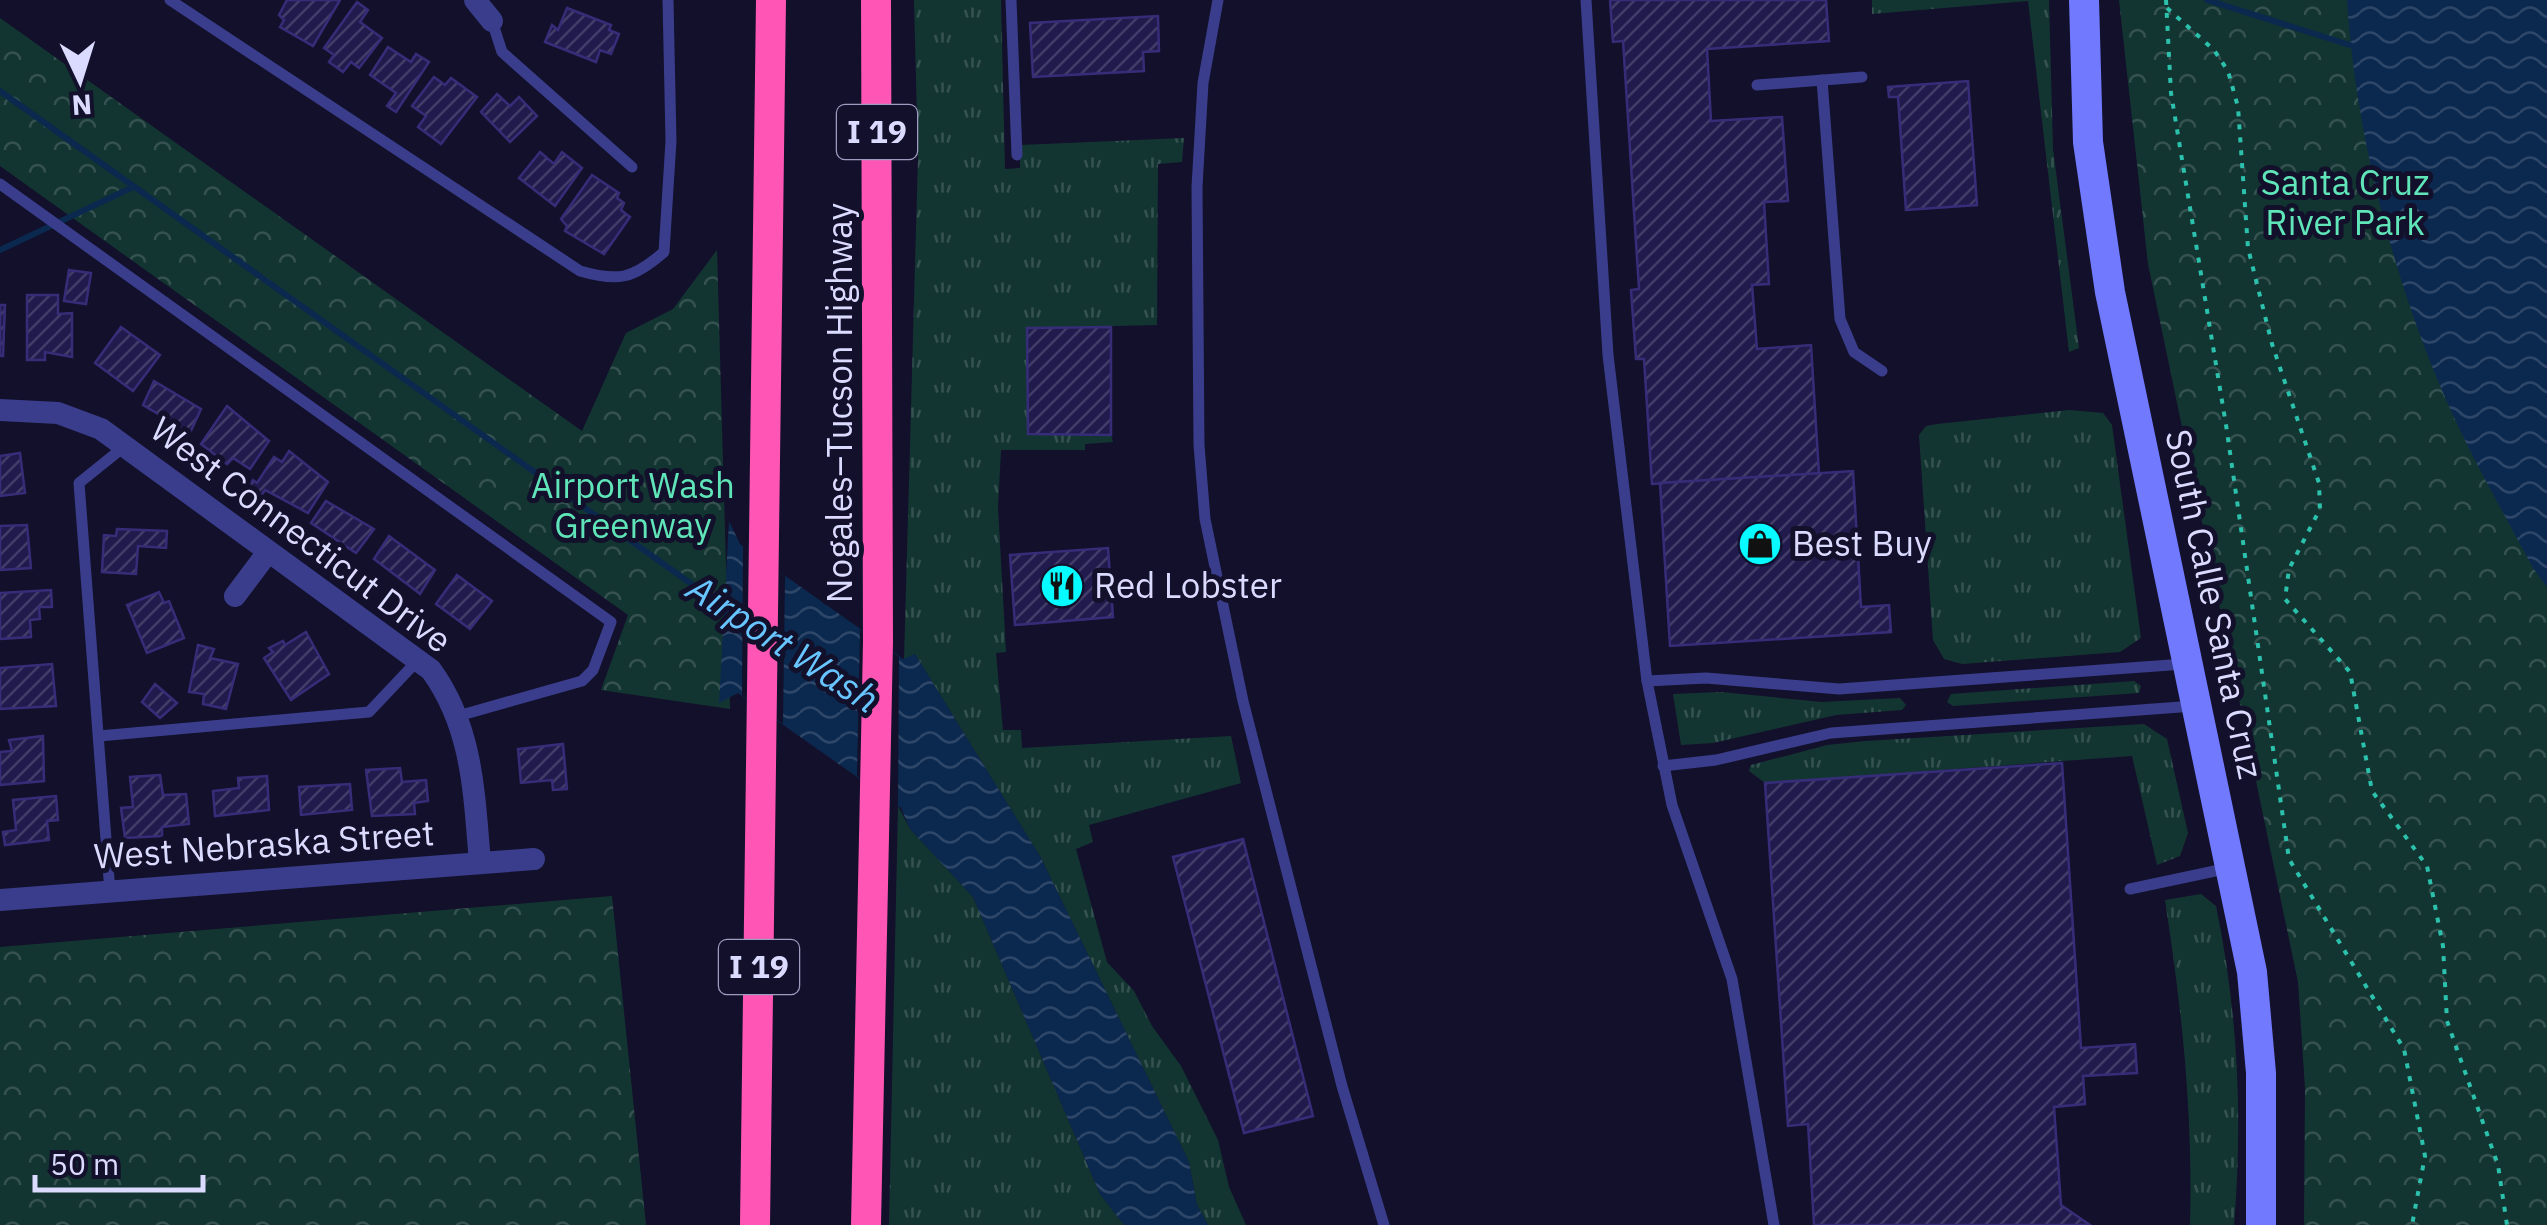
<svg xmlns="http://www.w3.org/2000/svg" width="2547" height="1225" font-family="'IBM Plex Sans',sans-serif">
<style>
.grass{fill:url(#grass-tufts)}
.park{fill:url(#park-crowns)}
.water{fill:url(#water-waves)}
.pier{fill:#12102b}
.lines{fill:none;stroke-linecap:round;stroke-linejoin:round}
.stream{stroke:#0b294f;stroke-width:6}
.building{fill:url(#building-hatch);stroke:#362d79;stroke-width:2.5}
.path{stroke:#2cc1ac;stroke-width:4;stroke-dasharray:5 8;stroke-linecap:butt}
.lane{stroke:#3a3d8b;stroke-width:11}
.street{stroke:#3a3d8b;stroke-width:22}
.secondary{stroke:#7179ff;stroke-width:30}
.highway{stroke:#ff55b4;stroke-width:30}
.labels{text-anchor:middle;stroke-width:10;stroke-linejoin:round;paint-order:stroke}
.shield{fill:#12102b;stroke:#9f9dbf;stroke-width:2.5}
.shield-label{font-size:32px;font-weight:bold;fill:#dbdaff}
.park-label{font-size:35px;fill:#60e5b9;stroke:#12102b}
.street-label{font-size:35px;fill:#dbdaff;stroke:#12102b}
.poi-label{font-size:35px;fill:#dbdaff;stroke:#12102b;text-anchor:start}
.water-label{font-size:38px;font-style:italic;fill:#68c5ff;stroke:#12102b}
</style>
<defs>
<pattern id="grass-tufts" width="24" height="20" patternUnits="userSpaceOnUse" patternTransform="scale(2.5)"><rect width="24" height="20" fill="#133531"/><path d="M3 7l-1-3M5 7V3M7 7l1-3M15 17l-1-3M17 17v-4M19 17l1-3" fill="none" stroke="#355250"/></pattern>
<pattern id="park-crowns" width="20" height="18" patternUnits="userSpaceOnUse" patternTransform="scale(2.5)"><rect width="20" height="18" fill="#133531"/><path d="M2 6a3 3 0 1 1 6 0M12 15a3 3 0 1 1 6 0" fill="none" stroke="#355250"/></pattern>
<pattern id="water-waves" width="16" height="10" patternUnits="userSpaceOnUse" patternTransform="scale(2.5)"><rect width="16" height="10" fill="#0b294f"/><path d="M0 5q4-4 8 0t8 0" fill="none" stroke="#2e4769"/></pattern>
<pattern id="building-hatch" width="6" height="6" patternUnits="userSpaceOnUse" patternTransform="scale(2.5)"><rect width="6" height="6" fill="#211b4d"/><path d="M-1 1l2-2M0 6l6-6M5 7l2-2" fill="none" stroke="#413c68"/></pattern>
</defs>
<rect width="100%" height="100%" fill="#12102b"/>
<g class="grass">
<path d="M914,0H1001L1005,169L1020,168V145L1184,138L1182,162L1158,164L1157,325L1027,328L1028,434L1111,435L1113,442L1085,444V450H1001L998,507L1006,652L996,653L1003,730H1021L1022,748L1231,736L1241,783L1089,825L1093,842L1076,849L1107,962L1134,991L1152,1026L1181,1066L1218,1140L1229,1187L1246,1225H1208L1197,1205L1189,1162L1041,858L915,654L904,660L918,157Z"/>
<path d="M1872,0H2049L2053,149L2079,348L2069,352L2028,1L1872,14Z"/>
<path d="M2069,410L2103,413L2112,425L2141,638L2120,652L1962,664L1944,659L1933,640L1919,435L1926,426L1937,424Z"/>
<path d="M2134,681L2141,686L2139,693L1953,706L1947,702L1951,694Z"/>
<path d="M1721,692L1822,702L1900,698L1906,705L1902,710L1836,715L1713,743L1681,745L1673,694Z"/>
<path d="M2144,724L2167,739L2188,833L2180,856L2157,865L2132,756L1765,783L1749,771L1751,765L1827,745L1866,741Z"/>
<path d="M898,806L910,829L973,897L1100,1194L1124,1225H889Z"/>
<path d="M2201,894L2216,906C2238,1012 2243,1118 2234,1225H2190C2193,1111 2182,1011 2165,900Z"/>
</g>
<g class="park">
<path d="M2119,0H2547V1225H2304L2305,1088L2298,982L2148,264Z"/>
<path d="M0,18L582,431L626,333L673,309L717,250L730,709L601,690L628,615L0,166Z"/>
<path d="M612,896L646,1225H0V947Z"/>
</g>
<g class="water">
<path d="M2347,0H2547V587L2533,568C2508,521 2481,474 2458,426C2398,299 2356,141 2347,0Z"/>
<path d="M729,521L740,544L903,659L915,654L1041,858L1189,1162L1197,1205L1208,1225H1124L1100,1194L973,897L910,829L901,808L738,693L719,703Z"/>
</g>
<g class="pier">
<path d="M743,546L785,576L783,724L742,695Z"/>
<path d="M860,629L899,657L898,806L857,776Z"/>
</g>
<g class="lines">
<g class="stream">
<path d="M2207,0L2350,45"/>
<path d="M0,91L728,610"/>
<path d="M0,250L133,187"/>
</g>
</g>
<g class="building">
<path d="M287,0H340L313,46L280,27L284,20L279,15Z"/>
<path d="M1610,0H1826L1829,41L1707,49L1711,121L1782,117L1788,201L1764,202L1769,284L1752,285L1757,349L1811,345L1819,474L1652,484L1644,359H1636L1631,290L1639,289L1623,41L1613,42Z"/>
<path d="M357,2L368,10L360,22L382,38L359,68L351,62L343,72L329,62L334,55L324,48Z"/>
<path d="M567,8L611,25L609,30L619,34L611,54L600,50L596,62L545,42L552,25L558,30Z"/>
<path d="M1158,16L1159,51L1143,52L1144,71L1033,77L1030,23Z"/>
<path d="M388,47L411,62L416,54L429,62L396,112L387,106L396,93L370,75Z"/>
<path d="M434,77L445,85L451,78L477,97L441,144L418,127L426,116L412,106Z"/>
<path d="M1968,81L1977,205L1906,210L1898,97H1889L1888,87Z"/>
<path d="M497,94L510,106L519,97L537,116L510,142L481,112Z"/>
<path d="M540,152L554,164L562,152L582,168L555,206L519,178Z"/>
<path d="M592,175L619,193L617,198L624,203L621,210L630,217L604,254L565,231L567,226L561,219Z"/>
<path d="M69,270L91,273L86,304L64,301Z"/>
<path d="M27,295H58V314L72,313V357L45,352V360H27Z"/>
<path d="M0,305H5L3,356H0Z"/>
<path d="M121,327L160,355L133,391L95,363Z"/>
<path d="M1111,327V435L1028,434L1027,328Z"/>
<path d="M154,381L201,409L190,433L143,405Z"/>
<path d="M227,406L269,441L250,469L233,458L227,464L201,444Z"/>
<path d="M289,451L328,482L308,513L265,490L260,498L247,489L253,480L257,483L274,457L282,462Z"/>
<path d="M20,453L25,493L0,496V456Z"/>
<path d="M1853,471L1861,607L1889,605L1891,632L1670,646L1660,483Z"/>
<path d="M326,501L374,529L356,553L311,523Z"/>
<path d="M27,525L31,568L0,570V526Z"/>
<path d="M117,529L167,531L166,548L138,546L136,574L102,572L104,535L116,536Z"/>
<path d="M389,536L435,570L420,594L374,559Z"/>
<path d="M1108,548L1113,617L1015,625L1010,555Z"/>
<path d="M457,575L492,601L470,629L436,604Z"/>
<path d="M51,590L52,607H39L40,619L30,620L31,637L0,639V593Z"/>
<path d="M159,592L164,603L169,601L184,638L147,653L127,605Z"/>
<path d="M306,632L329,674L291,700L264,658L273,652L269,648L283,641L285,645Z"/>
<path d="M198,645L214,649L210,658L238,664L226,709L203,704L204,694L189,692Z"/>
<path d="M52,664L56,706L0,709V668Z"/>
<path d="M155,684L177,703L160,718L142,702Z"/>
<path d="M43,736L44,781L0,785V752L12,751L9,740Z"/>
<path d="M563,744L567,789L553,790L552,780L521,783L518,749Z"/>
<path d="M2062,763L2081,1048L2135,1044L2137,1073L2083,1076L2085,1104L2054,1107L2061,1205L2090,1225H1814L1808,1124L1788,1126L1765,783Z"/>
<path d="M400,768L402,782L426,780L428,801L414,803L415,814L372,816L366,770Z"/>
<path d="M160,775L163,795L186,794L189,824L162,827V836L125,838L121,808L133,807L130,777Z"/>
<path d="M267,776L269,810L215,816L213,791L239,788L238,778Z"/>
<path d="M350,784L352,810L301,815L299,787Z"/>
<path d="M56,796L58,820L47,821L49,840L5,845L3,832L16,830L13,800Z"/>
<path d="M1243,839L1313,1116L1244,1133L1173,857Z"/>
</g>
<g class="lines">
<g class="path">
<path d="M2166,0L2171,93L2226,425L2289,859L2404,1049L2425,1156L2412,1225"/>
<path d="M2167,8L2214,50L2228,71L2238,107L2248,248L2272,344L2319,483L2320,509L2289,569L2285,599L2350,672L2372,791L2427,866L2443,946L2447,1021L2498,1165L2507,1225"/>
</g>
<g class="lane">
<path d="M170,0L580,271C618,282 633,279 664,252L671,141L668,0"/>
<path d="M1011,0L1017,155"/>
<path d="M1218,0L1203,83L1197,187L1199,445L1205,519L1243,701L1342,1086L1384,1225"/>
<path d="M1586,0L1608,355L1647,681L1672,805L1732,979L1774,1225"/>
<path d="M492,21L502,52L632,167"/>
<path d="M1822,80L1840,319L1854,352L1882,371"/>
<path d="M1757,85L1862,77"/>
<path d="M0,184L611,622L593,670L582,681L458,716"/>
<path d="M1647,681L1706,678L1839,689L2184,664"/>
<path d="M99,736L369,712L419,659"/>
<path d="M1663,766L1716,760L1831,733L2194,706"/>
<path d="M2130,889L2229,868"/>
<path d="M110,892L79,483L125,446"/>
</g>
<g class="street">
<path d="M475,0L492,21"/>
<path d="M0,410L58,413L101,429L431,670C473,728 474,793 480,863"/>
<path d="M235,596L268,552"/>
<path d="M0,900L534,859"/>
</g>
<path class="secondary" d="M2084,0L2088,142L2110,292L2252,972L2261,1073V1225"/>
<g class="highway">
<path d="M755,1225L771,0"/>
<path d="M866,1225L878,642L876,0"/>
</g>
</g>
<defs>
<g id="shop-disc" transform="scale(2.25)"><circle r="9.5" fill="#06faff" stroke="#12102b"/><path d="M-5-2.5h2.3a2.7 3.5 0 0 1 5.4 0H5L5.5 6h-11ZM-1.5-2.5h3a1.5 2.3 0 0 0-3 0Z" fill="#111"/></g>
<g id="restaurant-disc" transform="scale(2.25)"><circle r="9.5" fill="#06faff" stroke="#12102b"/><path d="M-5-6h1v4h1v-4h1v4h1v-4h1v5L-1.5 .5V6h-2V.5L-5-1ZM5-6V6H3V1.5H1.5Q1.5-4 5-6Z" fill="#111"/></g>
</defs>
<g fill-rule="evenodd">
<use href="#shop-disc" x="1760" y="544"/>
<use href="#restaurant-disc" x="1062" y="586"/>
</g>
<g class="labels">
<g class="shield">
<rect x="837" y="105" width="80" height="54" rx="8"/>
<rect x="719" y="940" width="80" height="54" rx="8"/>
</g>
<g class="shield-label">
<text x="877" y="143">I 19</text>
<text x="759" y="978">I 19</text>
</g>
<g class="park-label">
<text x="2345" y="195">Santa Cruz<tspan x="2345" dy="40">River Park</tspan></text>
<text x="633" y="498">Airport Wash<tspan x="633" dy="40">Greenway</tspan></text>
</g>
<g class="street-label">
<text transform="translate(840 403) rotate(-90)" y="12">Nogales–Tucson Highway</text>
<text transform="translate(301 535) rotate(37)" y="12">West Connecticut Drive</text>
<text transform="translate(2214 604) rotate(78)" y="12">South Calle Santa Cruz</text>
<text transform="translate(264 845) rotate(-4)" y="12">West Nebraska Street</text>
</g>
<g class="poi-label">
<text x="1792" y="556">Best Buy</text>
<text x="1094" y="598">Red Lobster</text>
</g>
<g class="water-label">
<text transform="translate(783 644) rotate(33)" y="13">Airport Wash</text>
</g>
</g>
<g transform="translate(80 80) rotate(176)" stroke="#12102b" stroke-width="8" paint-order="stroke">
<path d="M0-8L18 38L0 25L-18 38Z" fill="#dbdaff"/>
<text y="-15" font-size="28" font-weight="bold" text-anchor="middle" fill="#dbdaff">N</text>
</g>
<path d="M35 1175v15h168v-15" fill="none" stroke="#dbdaff" stroke-width="5"/>
<text x="50" y="1175" font-size="30" fill="#dbdaff" stroke="#12102b" stroke-width="8" paint-order="stroke">50 m</text>
</svg>
